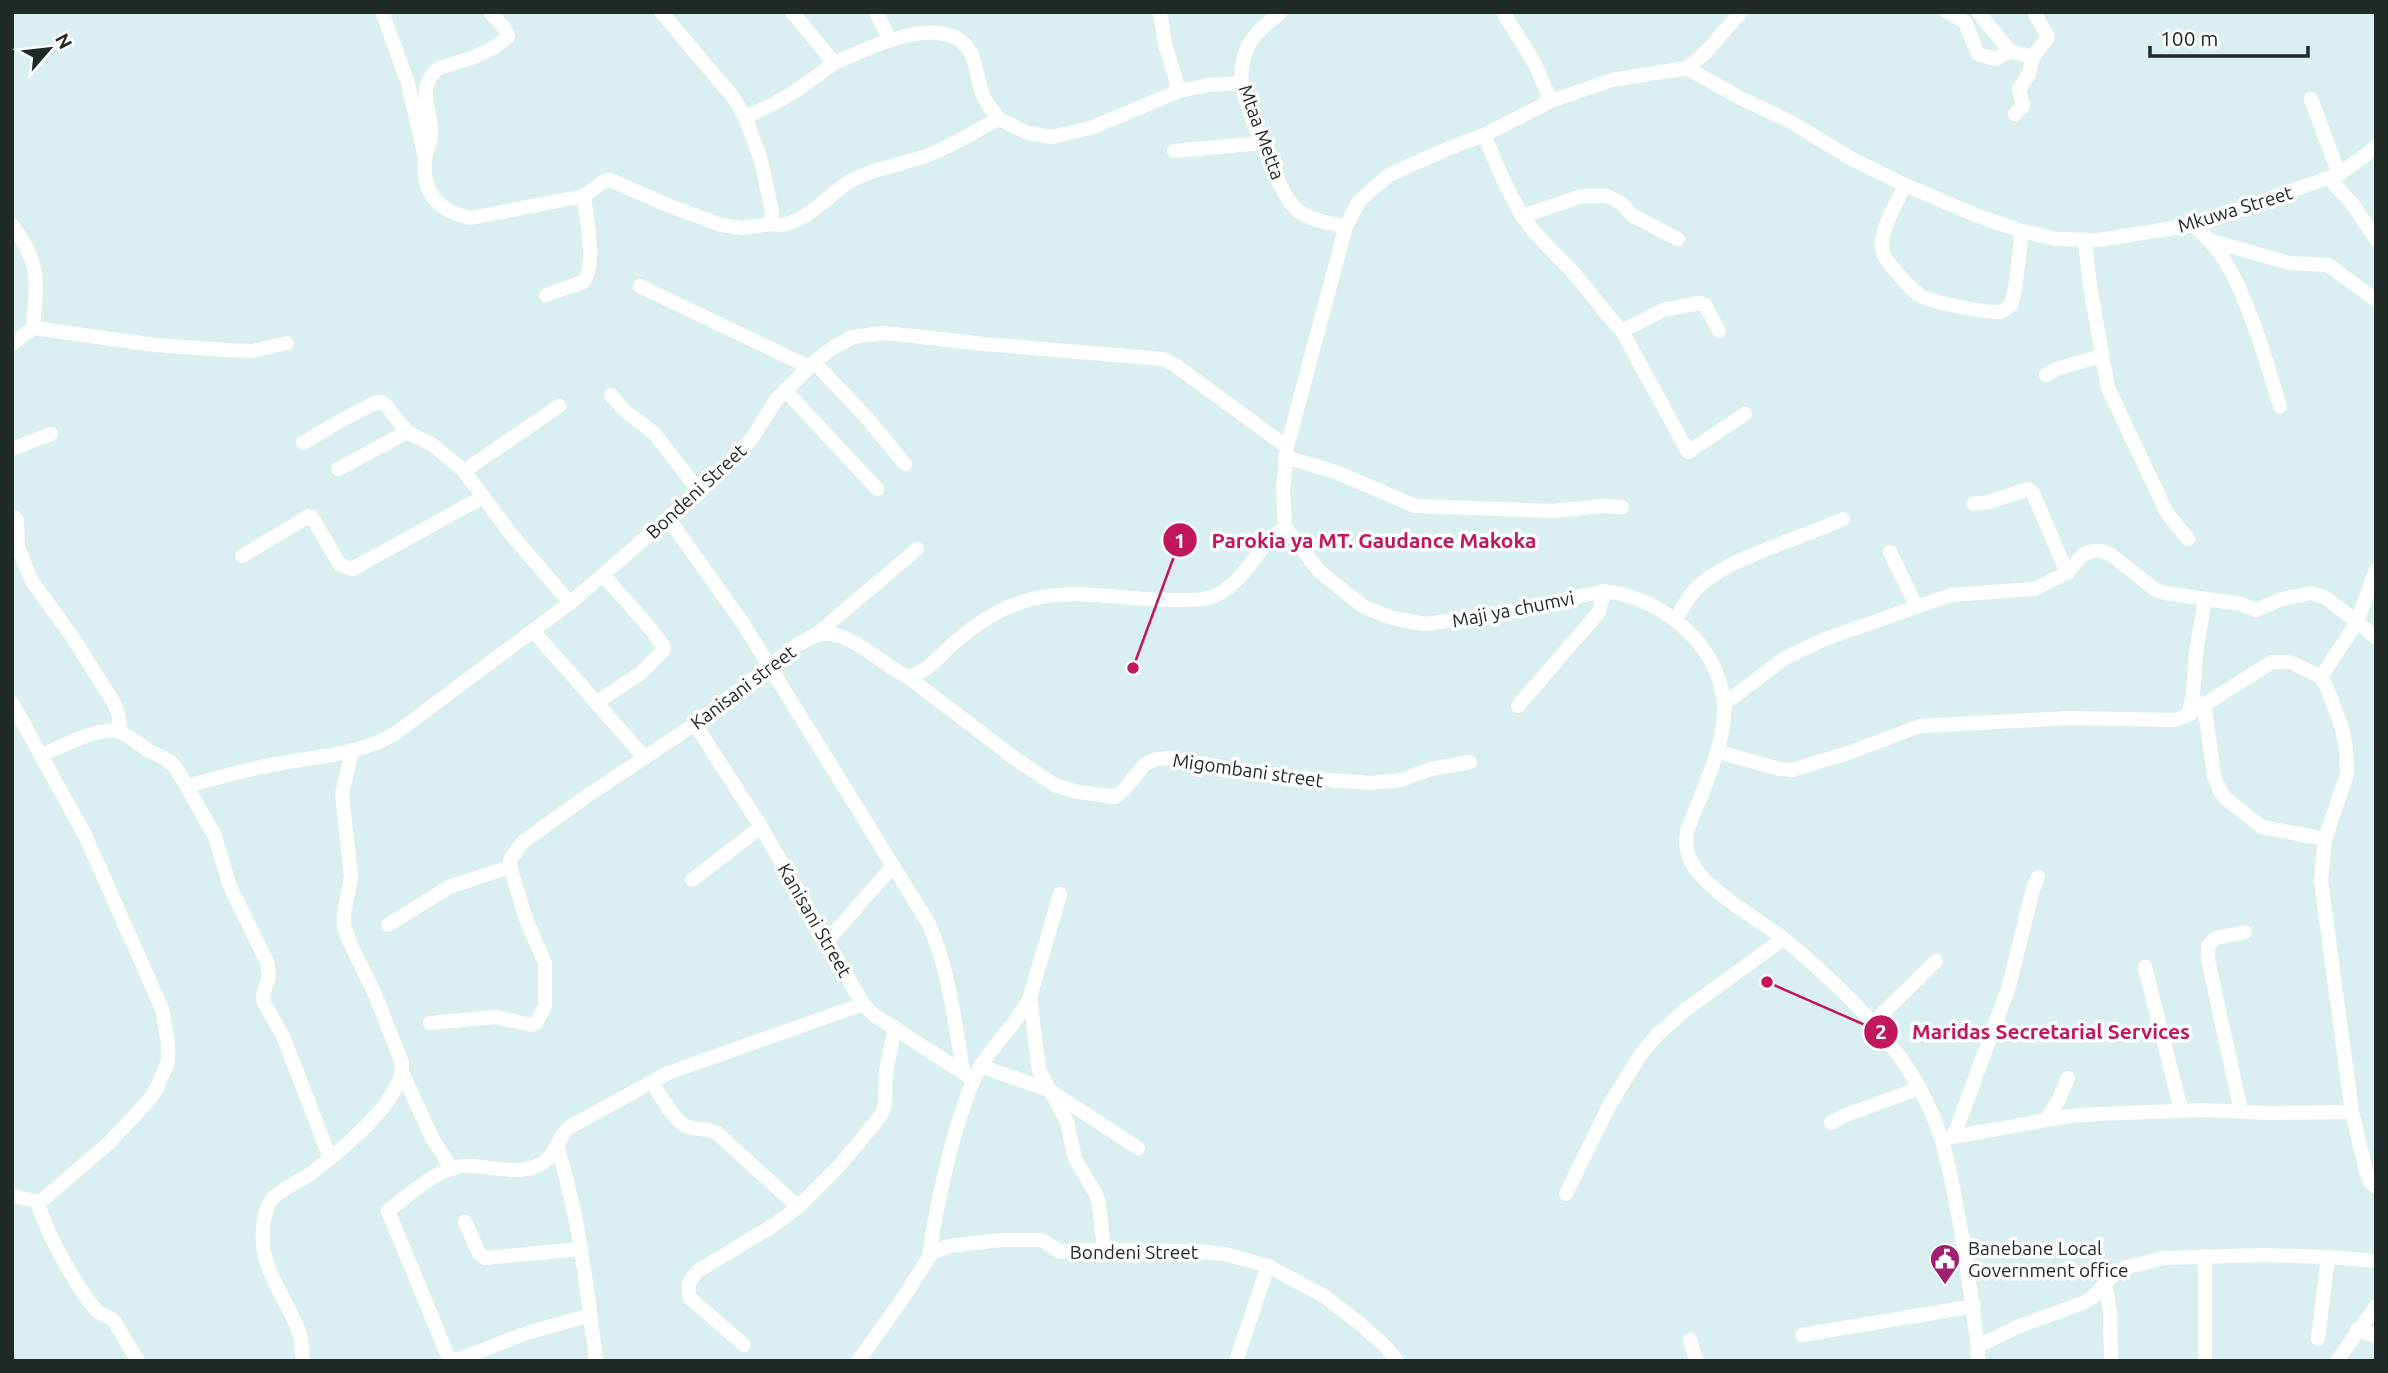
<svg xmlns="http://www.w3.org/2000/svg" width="2388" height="1373" font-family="Ubuntu,sans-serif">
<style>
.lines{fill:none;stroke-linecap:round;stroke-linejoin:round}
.minor{stroke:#fff;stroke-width:14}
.labels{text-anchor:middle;stroke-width:7;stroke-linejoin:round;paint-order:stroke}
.street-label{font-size:19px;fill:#212929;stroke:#fff}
.poi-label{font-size:19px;fill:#212929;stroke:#fff;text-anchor:start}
.leader{fill:none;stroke:#c2185b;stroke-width:2.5}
.callout-dot{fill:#c2185b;stroke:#fff;stroke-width:2.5}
.mark-label{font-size:21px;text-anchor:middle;font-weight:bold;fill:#fff}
.callout-label{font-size:21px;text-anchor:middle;font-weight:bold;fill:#c2185b;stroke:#fff;stroke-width:7;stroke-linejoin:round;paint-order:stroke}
</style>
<rect width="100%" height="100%" fill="#daefef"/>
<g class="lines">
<g class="minor">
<path d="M382,12L408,83L425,158"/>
<path d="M490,12L505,29L508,36C492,54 461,61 439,68C414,88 432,109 431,134C430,144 426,152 425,161C422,194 440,211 470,218L584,196L604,181L610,180L665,204L721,225L742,228L771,224"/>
<path d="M661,12L733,97L745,117L761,160L772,212L771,224C800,231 826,196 849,182C873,168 901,165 926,156C951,147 975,131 999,119L1028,133L1052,137L1091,128L1179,91L1208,85L1242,83"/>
<path d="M792,12L834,63C867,50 949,6 972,55C976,65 977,76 980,86C983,99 990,108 999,119"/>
<path d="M876,12L890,40"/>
<path d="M1160,12L1165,44L1179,91"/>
<path d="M1281,12C1266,25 1249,36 1244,57C1242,65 1241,77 1242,84C1246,108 1279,192 1295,208C1306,220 1330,223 1346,226"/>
<path d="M1503,12L1535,64L1551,101"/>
<path d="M1741,12L1705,53L1687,68L1612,80L1551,101L1484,135L1447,149L1389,175L1359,201L1346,226L1287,447L1283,492L1285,527L1320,572L1364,607L1392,618L1425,624L1499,614L1604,591C1661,597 1718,643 1724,703C1727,742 1701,794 1687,831C1686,839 1685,848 1689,857C1701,888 1758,919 1784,939C1802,954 1819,969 1836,985C1874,1021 1913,1067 1933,1116C1947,1149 1952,1185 1959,1219C1967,1266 1974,1313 1979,1361"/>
<path d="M1947,12L1965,22L1978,54L1995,59L2010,51"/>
<path d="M1978,12L2010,51L2033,57"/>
<path d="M1687,68L1738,97L1791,122L1852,159L1905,185L1978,216L2022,231L2057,239L2098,240L2194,225L2339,174L2370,152L2376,146"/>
<path d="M2311,99L2339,174"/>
<path d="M2015,114L2023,106L2019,89L2029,74L2033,57L2048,37L2034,12"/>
<path d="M745,117C783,102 802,87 834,63"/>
<path d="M1484,135C1496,163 1507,192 1524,218C1537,238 1554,252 1570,269C1589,289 1603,312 1622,331L1663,310L1700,303L1705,305L1719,331"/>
<path d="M1174,151L1262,143"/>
<path d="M2329,178L2353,205L2376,239"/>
<path d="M1905,185C1897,203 1882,225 1882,246C1882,255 1888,263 1894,269C1902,279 1910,289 1921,296C1935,303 1986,313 2001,312L2011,305L2015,289L2022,231"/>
<path d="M1522,216L1582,196H1607L1621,203L1633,216L1678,239"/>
<path d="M12,225C41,264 37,281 33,328L12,344"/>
<path d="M2194,225C2204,235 2215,245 2223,258C2248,296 2266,361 2280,406"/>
<path d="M2209,240L2289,263L2328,265L2376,300"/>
<path d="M2085,241L2090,286L2108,388L2167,513L2188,539"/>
<path d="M640,286L809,367"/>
<path d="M546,295L583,282C597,266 586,217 584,196"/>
<path d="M33,328L155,345L225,350L253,351L287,343"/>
<path d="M1622,331L1688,452L1745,414"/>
<path d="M814,362L867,418L905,464"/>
<path d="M2046,375L2056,369L2101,356"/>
<path d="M785,390L877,489"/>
<path d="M611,395L625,411L654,433L699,491"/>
<path d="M303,443L340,421L375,403L381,402L385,404L407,432L433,445L464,471L511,534L570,603"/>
<path d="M12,449L51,434"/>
<path d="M1285,457L1336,472L1415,506L1554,511L1602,506L1622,507"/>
<path d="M338,469L407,432"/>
<path d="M464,471L559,406"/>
<path d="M1973,504L1989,502L2028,489L2033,493L2067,573"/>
<path d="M12,516L17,520L18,547L31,580L71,635L114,703L118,713L121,732"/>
<path d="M668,518L742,622L929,924C949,971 955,1022 963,1072"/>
<path d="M1890,552L1916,606"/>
<path d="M242,556L309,516L312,517L340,565L352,569L483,497"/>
<path d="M2376,570L2357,622L2376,638"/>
<path d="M1676,619C1683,607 1690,593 1701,584C1734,556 1802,538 1843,519"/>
<path d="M533,631L645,758"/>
<path d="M817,634L917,549"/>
<path d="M908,677L1017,760L1055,785L1073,791L1115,797L1124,790L1144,765L1156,759L1174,758L1241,771L1286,777L1371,783L1401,780L1431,769L1470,762"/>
<path d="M597,702L641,673L663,651L664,647L650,628L603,575"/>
<path d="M12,703L85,835L162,1009L168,1043V1061L157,1088L149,1100L109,1143L40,1202L12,1196"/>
<path d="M2204,703L2214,775L2220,791L2226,799L2262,827L2325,839"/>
<path d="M1724,704L1785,658L1825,639L1951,595L2034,589L2067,573L2084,554L2093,551H2102L2111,555L2156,590L2165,593L2241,604L2256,610L2282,599L2312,593L2326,598L2357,622L2321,677"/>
<path d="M1518,706L1599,612L1604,591"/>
<path d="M2188,715L2193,695L2196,653L2205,599"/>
<path d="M695,724L761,827L863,1004L874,1015L973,1079"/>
<path d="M1718,752L1780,769L1792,770L1848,753L1920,726L2069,718L2175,720L2188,715L2272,662H2290L2303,668L2321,677L2327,688L2342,728L2346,747L2347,774L2325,839L2321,881L2352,1112L2366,1171L2370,1182L2376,1187"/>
<path d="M42,755C60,747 101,725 120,732C130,736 139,745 148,750C158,756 168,758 176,768L215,836L229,884L267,962L269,976L263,996L264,1003L283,1036L330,1158"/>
<path d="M187,786C215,779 243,770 271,765C313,757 360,755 396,733L570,603L634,548L723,470L752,438L776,400L814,362L834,347L853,337L882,333L904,335L984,344L1163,359L1175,365L1287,447"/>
<path d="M692,880L761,827"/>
<path d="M388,925L449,887L510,867V860L523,842L584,798L695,724L797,645C803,642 810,637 816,635C847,626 881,665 908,677C928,672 939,656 954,643C975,625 996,610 1022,602C1071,585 1125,601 1175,600C1187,600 1201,601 1212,597C1235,589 1250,563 1265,545C1270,538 1278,533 1285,527"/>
<path d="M828,940L893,866"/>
<path d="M2145,967L2181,1110"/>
<path d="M1030,998L1039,1070L1067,1122L1075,1159L1096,1194L1099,1204L1104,1251"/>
<path d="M430,1023L495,1017L531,1025L536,1023L545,1006V963L527,922L510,867"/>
<path d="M1872,1024L1936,961"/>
<path d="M980,1066L1049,1090L1138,1148"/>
<path d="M403,1074L432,1138L452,1169"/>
<path d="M652,1083C660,1094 673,1119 684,1125C694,1131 706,1127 717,1133L798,1207"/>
<path d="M2241,1111L2208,960V946L2216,938L2245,932"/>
<path d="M2046,1120L2059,1099L2068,1078"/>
<path d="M1831,1123L1843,1116L1920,1088"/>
<path d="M1954,1136L2009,986L2033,889L2038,877"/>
<path d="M1942,1139L2069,1116L2098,1114L2203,1110L2270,1113L2352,1112"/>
<path d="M557,1146C579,1216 587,1288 596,1361"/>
<path d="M1566,1194L1610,1104L1641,1054L1657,1035L1684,1011L1783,939"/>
<path d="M38,1203C45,1231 77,1288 96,1310C101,1316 109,1315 114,1321L138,1361"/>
<path d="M465,1222L479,1253L485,1258L581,1249"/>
<path d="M929,1255C937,1205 947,1156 963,1108C968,1094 972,1080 980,1067C995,1042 1017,1024 1030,997L1060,894"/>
<path d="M2105,1283L2110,1313L2111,1361"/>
<path d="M2357,1330L2376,1336"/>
<path d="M1802,1335L1974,1306"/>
<path d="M2318,1339L2328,1257"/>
<path d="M1690,1340L1696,1361"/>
<path d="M744,1345L690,1298C686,1286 690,1279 698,1271L774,1225L798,1207L839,1166L875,1123L883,1112L885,1103L886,1072L895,1027"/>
<path d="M1978,1346L2022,1325L2083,1303L2093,1297L2111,1277L2127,1267L2164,1258L2261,1255L2328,1257L2376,1261"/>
<path d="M303,1361C302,1350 302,1339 298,1329C285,1296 259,1267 263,1229C264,1219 266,1206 272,1199C283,1187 300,1182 313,1172C340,1151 405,1100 402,1063L375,994L350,943L344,926V913L351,877L342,794L352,750"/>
<path d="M450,1361L388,1211C406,1197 438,1168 462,1166C487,1164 519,1178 543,1163C555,1155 558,1139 568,1128L668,1073L863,1004"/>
<path d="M454,1361L527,1333L590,1315"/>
<path d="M858,1361L901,1301L932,1253L949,1246L974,1243L1002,1240H1041L1061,1252L1093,1250L1193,1251L1225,1254L1268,1266L1324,1296L1359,1323L1385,1346L1397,1361"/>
<path d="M1236,1361L1268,1266"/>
<path d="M2205,1361V1256"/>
<path d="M2337,1361L2376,1306"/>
</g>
</g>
<defs>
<g id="civic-pin" transform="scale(1.575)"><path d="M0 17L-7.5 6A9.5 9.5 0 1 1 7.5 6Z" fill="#9f1f72" stroke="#fff"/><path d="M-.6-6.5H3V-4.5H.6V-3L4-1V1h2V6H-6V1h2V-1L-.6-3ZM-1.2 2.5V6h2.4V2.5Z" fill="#fff"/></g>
</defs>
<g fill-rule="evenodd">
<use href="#civic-pin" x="1945" y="1259"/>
</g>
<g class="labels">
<g class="street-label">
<text transform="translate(1262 132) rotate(70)" y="7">Mtaa Metta</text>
<text transform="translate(2235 209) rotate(-17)" y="7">Mkuwa Street</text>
<text transform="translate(696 491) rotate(-43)" y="7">Bondeni Street</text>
<text transform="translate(1513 609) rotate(-11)" y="7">Maji ya chumvi</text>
<text transform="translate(743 687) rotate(-37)" y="7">Kanisani street</text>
<text transform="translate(1248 770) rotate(8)" y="7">Migombani street</text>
<text transform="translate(815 920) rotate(60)" y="7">Kanisani Street</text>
<text x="1134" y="1259">Bondeni Street</text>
</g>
<g class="poi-label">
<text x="1968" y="1255">Banebane Local<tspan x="1968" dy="22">Government office</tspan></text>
</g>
</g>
<path class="leader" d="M1133 668L1180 540M1767 982L1881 1032"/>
<g class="callout-dot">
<circle cx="1133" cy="668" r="7"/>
<circle cx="1767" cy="982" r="7"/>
<circle cx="1180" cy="540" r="18"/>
<circle cx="1881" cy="1032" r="18"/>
</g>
<g class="mark-label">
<text x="1180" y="548">1</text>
<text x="1881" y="1039">2</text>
</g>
<g class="callout-label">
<text x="1374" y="548">Parokia ya MT. Gaudance Makoka</text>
<text x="2051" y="1039">Maridas Secretarial Services</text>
</g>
<rect width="2388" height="1373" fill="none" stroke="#212929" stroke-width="28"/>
<g transform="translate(49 49) rotate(62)" stroke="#ffffff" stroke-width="5" paint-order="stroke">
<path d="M0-5L12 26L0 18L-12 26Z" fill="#212929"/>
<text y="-10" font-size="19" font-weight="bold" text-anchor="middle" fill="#212929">N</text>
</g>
<path d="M2150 46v10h158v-10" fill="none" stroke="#212929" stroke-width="3.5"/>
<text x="2160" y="46" font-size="21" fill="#212929" stroke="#ffffff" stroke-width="5" paint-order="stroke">100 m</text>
</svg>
